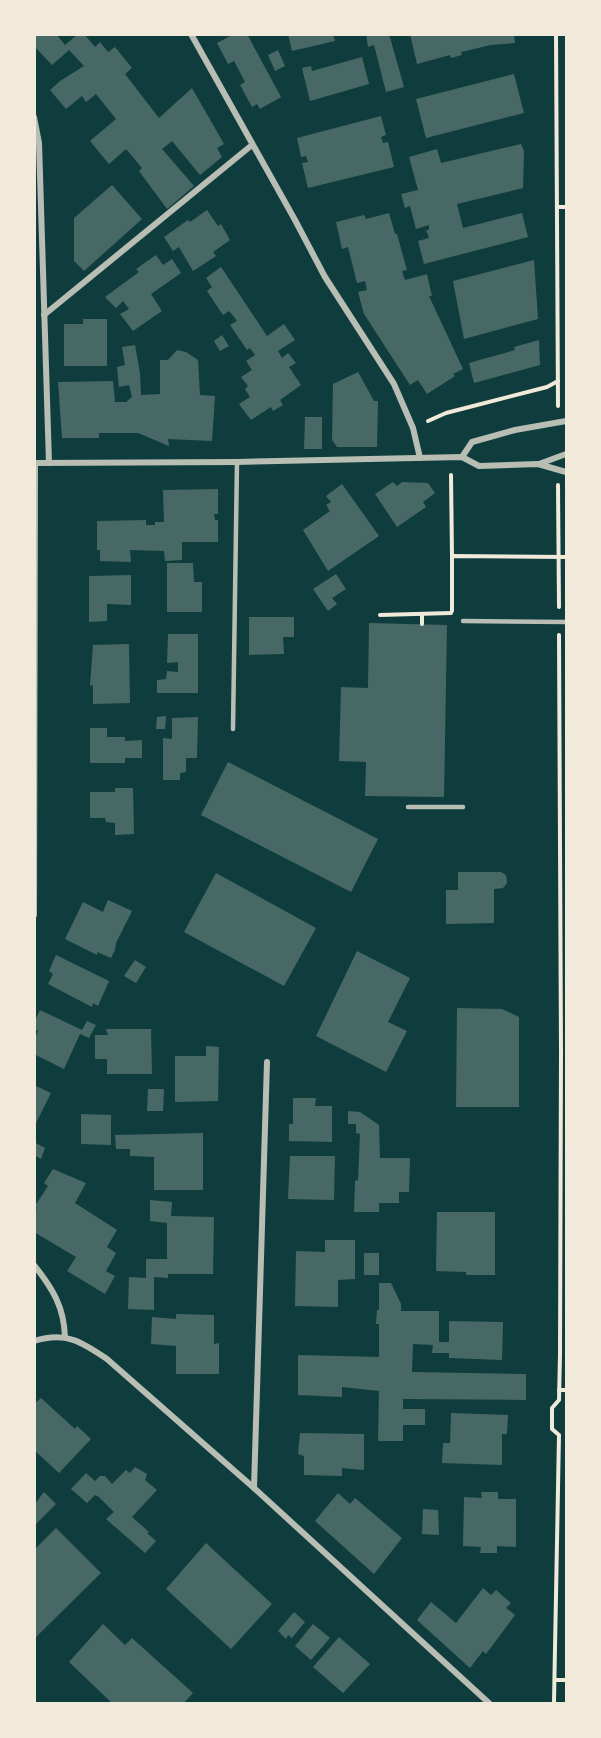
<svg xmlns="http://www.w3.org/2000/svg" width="601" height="1738" font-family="'Nunito Sans',sans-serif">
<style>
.building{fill:#486865}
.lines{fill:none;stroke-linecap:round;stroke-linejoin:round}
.path{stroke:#f1e9da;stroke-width:4}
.service{stroke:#b8beb3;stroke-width:4.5}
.minor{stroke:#b8beb3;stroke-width:6}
</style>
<rect width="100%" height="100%" fill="#0f3d3e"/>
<g class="building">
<path d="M34,34H56L65,45L78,34H84L95,47L100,42L108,52L115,47L132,68L125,74L159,118L192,88L224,144L217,148L222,157L200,175L172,141L162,149L194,186L167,209L139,171L142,168L126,149L109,164L90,141L116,119L96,94L86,102L82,96L66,109L50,90L60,81L84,66L69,50L52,65L34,46Z"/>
<path d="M234,34H247L281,97L260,109L257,104L252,107L240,85L245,82L234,61L228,64L217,43Z"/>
<path d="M288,34H333L335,41L292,51Z"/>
<path d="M366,34H389L404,87L386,92L374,45L368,47Z"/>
<path d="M410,34H514L515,43L491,45L461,52L462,55L451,58L450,55L417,64Z"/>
<path d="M278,50L285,66L275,71L268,55Z"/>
<path d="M362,57L369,84L310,101L302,68L311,66L312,71Z"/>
<path d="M514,74L524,113L426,138L416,99Z"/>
<path d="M381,116L386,135L381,137L383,143L388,142L394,167L308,188L302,163L308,162L306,156L301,157L297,138Z"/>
<path d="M521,144L524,151L523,188L457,204L463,228L522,213L528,237L424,264L418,241L429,238L426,230H429V225L416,229L410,206L405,208L401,194L418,190L409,157L437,149L441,163Z"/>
<path d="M112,185L142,219L84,271L74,261V218Z"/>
<path d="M207,210L218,226L221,224L230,240L213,252L216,256L193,271L179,247L173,251L164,237L188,220L190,222Z"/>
<path d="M389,213L395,234H397L407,270L402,271L405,280L427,274L432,296H429L463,369L453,374L455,376L427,394L418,380L410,385L364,314L358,292L367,290L365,281L357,283L348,247L342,249L336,222L364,215L366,219Z"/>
<path d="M156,255L163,265L172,259L181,273L151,294L162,311L133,331L120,314L129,309L123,301L116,308L105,297L139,272L136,269Z"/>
<path d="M534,260L538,319L464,339L453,281Z"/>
<path d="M221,267L267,336L284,324L295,340L278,351L282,358L288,353L296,363L289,367L301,385L280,400L283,405L273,411L271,407L251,420L239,404L250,397L245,389L248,386L241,377L252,370L246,361L255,355L250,348L247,350L230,325L237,321L234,317L229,311L223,315L207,291L212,287L206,278Z"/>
<path d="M83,319H107V366H64V324H83Z"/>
<path d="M222,335L229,346L220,351L214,341Z"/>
<path d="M539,340L540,365L474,383L469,363L515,350L514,347Z"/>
<path d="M135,345L140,373L141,395L160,394V360H168L177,350L186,352L198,360L200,395L215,396L212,441L168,439L169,446L138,433H99V438H62L58,382L113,381L115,402H126L132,397L129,385L119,387L117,367L125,365L122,347Z"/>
<path d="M358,372L374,401H378L377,447H337L332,440L333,384Z"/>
<path d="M305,417H322V449H304Z"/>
<path d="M393,482L397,486L402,482L428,483L435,493L423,502L426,507L397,527L375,494Z"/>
<path d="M342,484L379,536L328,571L303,530L330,511L326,505L331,502L326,496Z"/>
<path d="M218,489V514H214L215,520H218V542H182V560L165,561L164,551L130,550L131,562L100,561V550H97V521L146,520V525H155V522H164L163,490Z"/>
<path d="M167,563H193L194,582H202V612H167Z"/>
<path d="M336,574L346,589L332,598L337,604L328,611L313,589Z"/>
<path d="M131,575V605L107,604V621L89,622V576Z"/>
<path d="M249,617H294V637H283L284,654L249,655Z"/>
<path d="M369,623L447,625L444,797L365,796L366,762L339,761L341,687L368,688Z"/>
<path d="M168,634H198V693H157V680L166,679L167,671L178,672V662L167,663Z"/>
<path d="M129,644L130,703L93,704V685L90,686L93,645Z"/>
<path d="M166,716L165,729H156L157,717Z"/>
<path d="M198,717L197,758H186V772L180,773V780H163V738L172,739V718Z"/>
<path d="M90,728H107V737H125V741L142,740V758H125V763H90Z"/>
<path d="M228,762L378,839L351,892L201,815Z"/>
<path d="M115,788H133L134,834L115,835V823L106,822L105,818H90V792H115Z"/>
<path d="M458,872H501L506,875L507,883L503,888L494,889V923L446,924V890H458Z"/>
<path d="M216,873L316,928L284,986L184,932Z"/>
<path d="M108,900L132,911L116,943L115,950L111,958L97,952V955L65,939L83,902L103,912Z"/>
<path d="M357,951L410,978L388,1022L407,1031L386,1072L316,1036Z"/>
<path d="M56,955L109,981L98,1006L93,1003L92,1007L48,984L53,974L49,971Z"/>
<path d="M135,960L146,967L136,983L124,976Z"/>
<path d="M457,1008L502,1009L519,1017V1107H456Z"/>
<path d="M40,1010L82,1030L87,1021L96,1025L89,1038L80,1034L64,1069L34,1054V1039L38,1031L34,1029V1023Z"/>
<path d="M106,1029H151L152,1074H107V1059H95V1035H108Z"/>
<path d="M206,1046L219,1047L218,1101L175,1102V1056H206Z"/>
<path d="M34,1085L51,1093L34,1127Z"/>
<path d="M148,1089H164L163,1111H147Z"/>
<path d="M293,1098H316L315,1106H332V1142L289,1141V1124H293Z"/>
<path d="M348,1111L360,1112L379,1125L380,1158H410L409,1192H399V1203H379V1212H354L355,1181L358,1180L360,1134L356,1133V1124H348Z"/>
<path d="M81,1114L111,1115V1145L81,1144Z"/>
<path d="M203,1133V1190H154V1157L130,1156V1149H116L115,1135Z"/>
<path d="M34,1142L45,1148L41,1159L34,1155Z"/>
<path d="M290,1156H335L334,1200L288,1199Z"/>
<path d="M53,1169L86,1183L75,1203L117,1230L107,1247L116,1253L106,1271L115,1276L105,1294L67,1271L76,1257L34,1232V1212L37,1208L35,1206L48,1186L44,1183Z"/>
<path d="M150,1200L172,1202L171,1216L214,1217L213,1274H168V1278L154,1277V1310L128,1309L129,1277L146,1278V1259H167V1223L150,1221Z"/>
<path d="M437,1212H495V1275H466V1272L436,1271Z"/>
<path d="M325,1240H355V1279L338,1280V1307L295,1306L296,1251L325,1252Z"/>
<rect x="364" y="1253" width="15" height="22"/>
<path d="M379,1283H391L401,1304V1311H439V1342H449V1321L503,1322L502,1360L449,1358V1353H432L433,1345L413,1344L412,1372L526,1374V1400L403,1399V1409H425V1425H403V1441H378L379,1391L342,1387V1397L298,1395V1355L379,1357V1324H376L377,1310H379Z"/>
<path d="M176,1314L214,1315V1344L219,1343V1374H176V1346L151,1344L152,1317L176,1319Z"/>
<path d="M41,1398L75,1429L77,1426L91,1439L59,1473L34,1450V1404Z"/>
<path d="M451,1413L508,1415L507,1434H502V1465L442,1463L443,1443H450Z"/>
<path d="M300,1433L364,1434V1470L342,1468V1476L304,1475V1456L298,1454Z"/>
<path d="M135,1467L147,1474L145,1480L157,1490L132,1517L149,1532L147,1533L156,1541L145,1553L106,1519L114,1512L99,1497L95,1495L87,1503L71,1489L86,1473L95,1481L100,1476H105L112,1484L126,1470L130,1473Z"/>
<path d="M44,1492L56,1504L34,1526V1505Z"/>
<path d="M481,1492H498V1499H516V1547L497,1546V1553H480L481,1547L463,1546L464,1497L482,1498Z"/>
<path d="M338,1493L350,1504L355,1498L402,1538L374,1574L315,1521Z"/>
<path d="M423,1509L438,1510L439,1535L422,1534Z"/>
<path d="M56,1528L101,1573L34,1639V1550Z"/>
<path d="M206,1543L272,1604L231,1649L166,1589Z"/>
<path d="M483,1588L491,1595L496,1590L511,1603L506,1608L515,1615L486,1654L483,1651L470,1668L417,1620L431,1602L456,1623Z"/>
<path d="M294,1612L305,1622L292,1638L288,1635L286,1639L278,1631Z"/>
<path d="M103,1624L125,1645L132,1638L193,1693L183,1704H113L69,1662Z"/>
<path d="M313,1624L330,1638L311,1660L295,1646Z"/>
<path d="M339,1637L370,1664L343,1693L313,1667Z"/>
</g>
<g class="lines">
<g class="path">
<path d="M556,34L558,406"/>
<path d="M557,207H566"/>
<path d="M428,421L446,413L547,387L558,381"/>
<path d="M451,475L452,556"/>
<path d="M558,485L559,607"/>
<path d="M452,611V556L566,557"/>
<path d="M380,615L451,613"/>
<path d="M422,624V614"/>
<path d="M559,1390H566"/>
<path d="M555,1680H566"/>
<path d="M553,1704L554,1702L559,1435L552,1429V1408L559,1400L560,1355L561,1052L559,635"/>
</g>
<g class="service">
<path d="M463,621L566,622"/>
<path d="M233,729L237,462"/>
<path d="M408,807H463"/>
</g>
<g class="minor">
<path d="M191,34L295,220L325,277L394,384L413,428L420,458"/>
<path d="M34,117L39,143L49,463"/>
<path d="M44,315L252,145"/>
<path d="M462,457L472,442L515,430L566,421"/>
<path d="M34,463L237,462L462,457L479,466L538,464L566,472"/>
<path d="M539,464L566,454"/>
<path d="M34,915L35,463"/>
<path d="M34,1265C53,1289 64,1307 65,1337"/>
<path d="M34,1341C66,1331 82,1342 107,1359L254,1488L490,1704"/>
<path d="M254,1488L267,1062"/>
</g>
</g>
<rect width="601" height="1738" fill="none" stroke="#f1e9da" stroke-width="72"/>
</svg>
